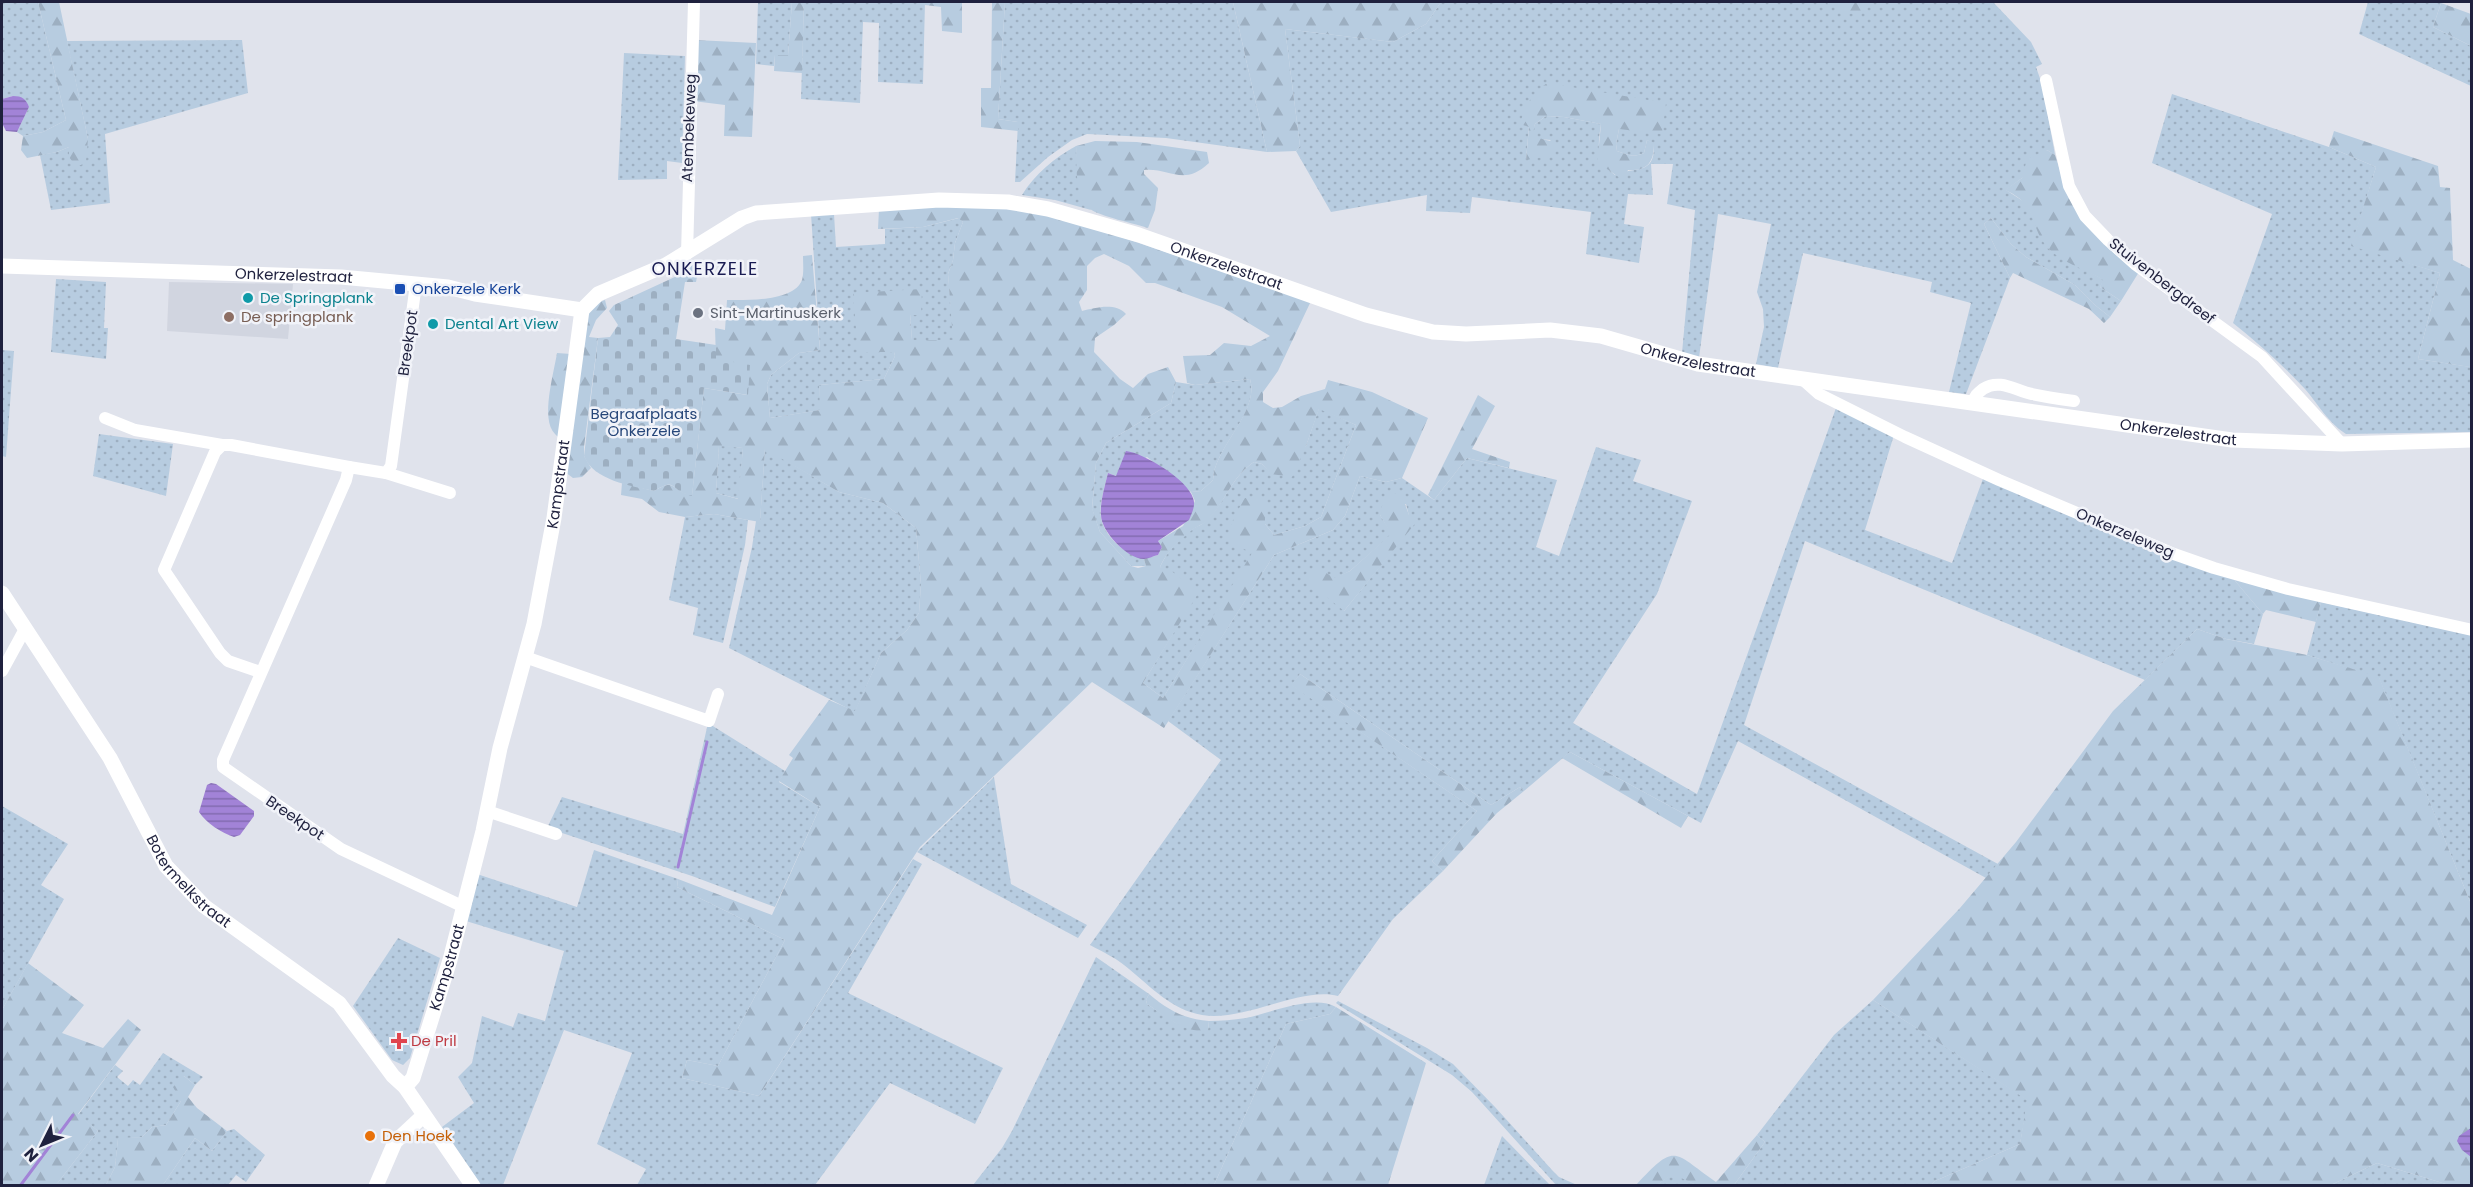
<svg xmlns="http://www.w3.org/2000/svg" width="2473" height="1187" font-family="Poppins,sans-serif">
<style>
.built{fill:#d1d5e0}
.green{fill:url(#green-dots);fill-rule:evenodd}
.forest{fill:url(#forest-firs);fill-rule:evenodd}
.cemetery{fill:url(#cemetery-stones)}
.water{fill:url(#water-rules)}
.lines{fill:none;stroke-linecap:round;stroke-linejoin:round}
.stream{stroke:#a283d7;stroke-width:3}
.minor{stroke:#fff;stroke-width:12}
.tertiary{stroke:#fff;stroke-width:15}
.transit-dot{fill:#1a4fb4;stroke:#f1f3f9;stroke-width:2}
.culture-dot{fill:#0f9aa8;stroke:#f1f3f9;stroke-width:2}
.worship-dot{fill:#6b7280;stroke:#f1f3f9;stroke-width:2}
.education-dot{fill:#8d6e63;stroke:#f1f3f9;stroke-width:2}
.health-dot{fill:#e0444e;stroke:#f1f3f9;stroke-width:2}
.food-dot{fill:#e8710a;stroke:#f1f3f9;stroke-width:2}
.labels{text-anchor:middle;stroke-width:5;stroke-linejoin:round;paint-order:stroke}
.street-label{font-size:15px;fill:#1f213e;stroke:#f1f3f9}
.transit-label{font-size:15px;fill:#164399;stroke:#f1f3f9;text-anchor:start}
.culture-label{font-size:15px;fill:#0d838f;stroke:#f1f3f9;text-anchor:start}
.worship-label{font-size:15px;fill:#5b616d;stroke:#f1f3f9;text-anchor:start}
.education-label{font-size:15px;fill:#785e54;stroke:#f1f3f9;text-anchor:start}
.park-label{font-size:15px;fill:#264679;stroke:#f1f3f9}
.health-label{font-size:15px;fill:#be3a42;stroke:#f1f3f9;text-anchor:start}
.food-label{font-size:15px;fill:#c56008;stroke:#f1f3f9;text-anchor:start}
.quarter-label{font-size:18px;letter-spacing:1.5px;fill:#191b52;stroke:#f1f3f9}
</style>
<defs>
<pattern id="green-dots" width="8" height="8" patternUnits="userSpaceOnUse" patternTransform="scale(1.5)"><rect width="8" height="8" fill="#b7cce0"/><path d="M2 2h.1M6 6h.1" fill="none" stroke="#9dafc1" stroke-width="1.8" stroke-linecap="round"/></pattern>
<pattern id="forest-firs" width="22" height="20" patternUnits="userSpaceOnUse" patternTransform="scale(1.5)"><rect width="22" height="20" fill="#b7cce0"/><path d="M5 1l3.5 6h-7zM16 11l3.5 6h-7z" fill="#9dafc1"/></pattern>
<pattern id="cemetery-stones" width="16" height="16" patternUnits="userSpaceOnUse" patternTransform="scale(1.5)"><rect width="16" height="16" fill="#b7cce0"/><path d="M2 7V4a2 2 0 0 1 4 0v3zM10 15v-3a2 2 0 0 1 4 0v3z" fill="#9dafc1"/></pattern>
<pattern id="water-rules" width="6" height="5" patternUnits="userSpaceOnUse" patternTransform="scale(1.5)"><rect width="6" height="5" fill="#a283d7"/><path d="M0 2.5h6" fill="none" stroke="#836bb0"/></pattern>
</defs>
<rect width="100%" height="100%" fill="#e0e3ec"/>
<path class="built" d="M169,282L293,284L288,339L167,331Z"/>
<g class="green">
<path d="M2,2H38L66,120L43,132L23,136L17,132L29,107L13,96L2,99Z"/>
<path d="M758,2H792L788,55H775L774,66L756,64Z"/>
<path d="M804,2H925L923,84L878,82L879,23L863,22L860,103L801,99Z"/>
<path d="M1005,2H1233L1267,152L1166,138L1087,134L1072,140L1048,157L1020,182H1015L1018,122L998,119Z"/>
<path d="M1441,2H1993L2031,42L2042,64L2036,67L2043,87L2055,155L2047,150L2022,178L2006,190L2026,203L2049,249L2104,280L2100,287L2121,301L2110,317L2095,305L2075,285L2026,257L2011,244L1991,218L1984,224L2010,278L1966,394L1949,392L1971,303L1930,292L1932,282L1803,253L1778,368L1756,364L1764,327L1763,309L1757,292L1771,224L1718,214L1699,358L1682,353L1695,210L1667,204L1673,164H1651L1653,195L1628,194L1624,224L1644,227L1639,263L1586,254L1591,212L1472,197L1470,213L1426,211L1427,195L1331,212L1296,151L1300,146L1285,29L1393,42L1426,24ZM1547,83L1619,129L1616,144L1617,151C1629,155 1632,158 1644,153L1647,140L1654,144C1655,176 1636,166 1615,175C1595,160 1598,145 1601,124L1564,117L1546,116L1535,124L1532,133L1538,139L1551,140L1526,160L1529,126Z"/>
<path d="M2368,2L2441,3L2433,27L2471,46V86L2359,34Z"/>
<path d="M242,40L248,93L105,134L110,203L51,210L40,155L57,152L88,139L67,41Z"/>
<path d="M624,53L685,56L682,163L667,161V179L618,180Z"/>
<path d="M2172,94L2329,147L2376,167L2352,245L2440,273L2418,359L2471,367V432L2346,434C2329,424 2318,404 2305,389C2283,365 2259,344 2233,323L2272,214L2152,163Z"/>
<path d="M1076,146L1080,192L1091,210L1055,200L1022,195C1035,174 1054,158 1076,146Z"/>
<path d="M811,214H834L836,247L885,244V229L923,227L959,218L963,222L955,243L953,260L948,274L954,340L912,341L910,314L854,293L894,352L895,356L884,379L819,385L821,410L770,418L767,384L771,375L799,353L820,350Z"/>
<path d="M56,279L106,282L104,328H108L106,359L51,352Z"/>
<path d="M2,350L14,351L6,457L2,456Z"/>
<path d="M1250,379C1260,413 1214,447 1213,480L1201,491L1191,492L1147,457L1116,476L1108,473C1105,486 1099,504 1101,517C1104,537 1126,555 1144,559L1146,566H1131L1100,532L1092,509L1096,463L1106,443L1171,403L1176,382L1195,385Z"/>
<path d="M1319,408L1356,425L1321,517L1305,526L1274,535L1265,524L1253,553L1163,698L1143,683L1198,592L1160,567C1167,551 1180,538 1194,528C1198,526 1203,524 1206,521C1226,502 1231,477 1254,462L1262,464L1272,474L1306,446Z"/>
<path d="M1836,408L1894,435L1865,530L1952,563L1984,476L2231,576L2263,614L2254,644L2226,639L2197,629L2145,680L1805,541L1744,725L1998,864L1986,878L1738,741L1701,823L1570,752L1524,791L1520,787L1491,805L1300,674L1292,685L1477,811L1432,861L1443,871L1393,919L1338,996C1301,986 1245,1022 1202,1015C1172,1010 1151,987 1129,969C1118,959 1103,952 1090,945L1221,760L1168,721L1274,555L1333,530L1345,516L1360,476L1386,482L1402,478L1434,500L1467,458L1557,480L1536,547L1559,556L1596,447L1641,460L1633,481L1692,501L1657,594L1573,723L1697,794ZM1406,504L1409,516L1417,520L1344,611L1334,579L1350,571L1392,534L1380,515Z"/>
<path d="M99,434L173,444L166,496L93,476Z"/>
<path d="M719,445L743,448L739,499L716,493Z"/>
<path d="M765,448L839,492L883,503L916,528L921,584L919,613L907,630L881,653L855,712L729,648L752,547L756,521H760Z"/>
<path d="M714,514L748,520L745,545L723,643L693,635L698,608L669,600L685,517Z"/>
<path d="M2321,602L2471,635V904L2379,678L2307,655Z"/>
<path d="M708,723L785,771L779,782L820,807L775,907L692,876L547,828L562,797L683,834Z"/>
<path d="M994,777L1011,884L1087,925L1078,938L917,852Z"/>
<path d="M2,806L68,844L41,885L64,899L2,1010Z"/>
<path d="M594,850L678,879L677,887L785,940L718,1066L687,1060L682,1078L759,1096L913,859L922,864L848,993L1003,1068L975,1124L890,1083L815,1185H637L646,1169L597,1144L632,1053L564,1030L503,1185H481L442,1127L474,1103L458,1077L472,1063L482,1016L513,1027L518,1013L545,1021L564,951L466,921L477,874L577,907Z"/>
<path d="M398,938L440,958L410,1058L403,1065L392,1060L353,1006Z"/>
<path d="M1096,957L1149,994L1146,1000L1147,1004L1176,1023L1208,1030L1209,1021C1221,1021 1233,1020 1246,1018C1270,1013 1314,994 1336,1007L1330,1014L1286,1024L1214,1185H973L1002,1148L1012,1131Z"/>
<path d="M1873,1000L2028,1100L2020,1144L1935,1181L1931,1185H1734L1765,1142L1757,1135L1834,1035Z"/>
<path d="M1338,1001L1427,1048L1453,1064L1495,1107L1552,1170L1559,1177L1577,1185H1556L1472,1092L1452,1075L1340,1006L1336,1003Z"/>
<path d="M163,1053L203,1077L195,1085L184,1076L181,1101L166,1125L152,1127L142,1137L118,1139L115,1167L106,1185H56L98,1131L78,1115L115,1065L123,1071L117,1077L128,1086L133,1080L140,1085Z"/>
<path d="M234,1129L265,1155L246,1182L236,1175L228,1185H163L195,1138L212,1151L227,1131Z"/>
<path d="M1502,1136L1550,1185H1484Z"/>
<path d="M2377,1163L2449,1185H2331Z"/>
<path d="M1673,1173L1696,1185H1657Z"/>
</g>
<g class="forest">
<path d="M38,2H59L88,139L86,161L81,165H75L69,157V147L57,152L27,158L21,150L23,136L43,132L66,120Z"/>
<path d="M792,2H804L802,73L774,71L775,55H788Z"/>
<path d="M925,2H962V33L942,31L941,7L925,5Z"/>
<path d="M992,2H1005L998,119L1018,122V131L981,127V88H991Z"/>
<path d="M1233,2H1441L1426,24L1393,42L1285,29L1300,146L1296,151L1267,152Z"/>
<path d="M1825,2H1870L1861,12L1847,14Z"/>
<path d="M2441,3L2471,14V46L2433,27Z"/>
<path d="M696,40L756,43L752,137L724,136L725,105L693,101Z"/>
<path d="M1547,83L1666,103L1662,134L1619,129L1616,144L1617,151C1629,155 1632,158 1644,153L1647,140L1654,143C1654,163 1647,171 1628,170L1625,176L1620,178L1607,169L1597,166L1601,124L1564,117L1546,116L1535,124L1533,133C1540,141 1549,139 1558,144V148L1548,156L1526,160L1529,127L1520,124C1525,106 1531,94 1547,83Z"/>
<path d="M2334,131L2438,166L2440,187L2450,188L2453,260L2471,269L2470,367L2418,359L2440,273L2351,246L2376,167L2329,147Z"/>
<path d="M1095,141L1137,142L1207,152L1209,163C1183,187 1171,168 1144,170V174L1158,188L1155,210L1148,228C1136,224 1099,216 1090,209C1074,196 1077,165 1076,146Z"/>
<path d="M2047,150L2055,155L2069,198L2139,272L2121,301L2100,287L2103,280C2087,270 2063,263 2049,249C2028,228 2040,205 2005,190L2022,178L2027,159Z"/>
<path d="M943,203L1032,207L1311,301L1278,371L1263,392V402L1273,408L1282,407L1301,396L1325,389L1328,380L1372,392L1428,418L1402,478L1386,482L1360,476L1345,516L1333,530L1274,555L1164,728L1092,682L920,847L759,1096L682,1078L687,1060L718,1066L785,940L677,887L678,879L772,915L820,807L779,781L793,758L789,755L829,700L855,711L881,653L907,630L919,613L921,584L916,528L883,503L839,492L765,449L760,522L714,514L685,517L659,512L642,499L621,495L622,483L654,491C677,477 670,491 692,495L704,388L747,395L716,359L715,328L725,330L727,300C745,300 794,302 802,280C804,273 803,263 803,256L812,255L820,350L799,353L771,375L767,384L770,418L820,410L819,385L884,379L895,356L894,352H858L853,293L922,289L921,315H910L912,340H953L948,274L953,260L955,243L963,222L958,218L923,227L878,229L879,209ZM1104,254L1129,266L1146,283H1155L1222,307L1270,336L1251,346L1224,343L1210,355L1183,356L1187,383L1195,385L1250,379C1260,412 1214,447 1213,480L1201,491L1191,492L1195,501L1183,526L1158,541L1162,547L1158,555L1144,559L1146,566L1138,568L1131,566L1100,532L1092,508L1096,463L1106,443L1171,403L1176,382L1168,367L1148,374L1133,388L1120,379L1094,352L1095,338L1114,325L1126,314C1115,302 1095,308 1082,311L1079,302L1087,290V266L1095,258ZM1319,409L1356,425L1321,517L1305,526L1274,535L1265,524V505L1257,498H1245L1234,517L1226,540L1252,553L1163,698L1143,683L1199,592L1170,570L1160,567C1167,551 1178,542 1191,531C1195,527 1202,525 1207,521C1226,502 1231,477 1254,462L1262,464L1271,474L1292,477L1306,446ZM719,446L743,448L738,499L716,493Z"/>
<path d="M1991,218L2011,244L2026,257L2075,285L2095,305L2110,317L2104,323L2089,309L2013,273L2010,278L1984,224Z"/>
<path d="M605,300L607,308L596,320L589,337L598,338L584,447V456L591,468L582,477L573,478L565,472L568,440C563,439 558,438 555,434C540,419 554,373 557,353L571,354L577,311Z"/>
<path d="M1478,395L1495,406L1472,449L1510,462L1509,468L1467,458L1434,500L1428,495Z"/>
<path d="M1394,493L1402,496L1409,515L1418,520L1344,611L1302,577L1314,568L1320,569L1334,578L1350,571L1391,534L1380,515L1383,501Z"/>
<path d="M2231,576L2321,602L2316,622L2266,610L2263,614Z"/>
<path d="M2197,629L2226,639L2307,655L2379,677L2471,904V1185H2449L2377,1163L2331,1185H1931L1935,1181L2020,1144L2027,1100L1873,1000L1960,908L2016,842L2113,711Z"/>
<path d="M1300,674L1491,805L1520,787L1524,791L1497,813L1443,871L1432,861L1477,811L1291,685Z"/>
<path d="M1570,752L1688,816L1681,828L1562,758Z"/>
<path d="M28,963L84,1005L62,1033L103,1048L128,1019L141,1030L78,1114L98,1131L56,1185H2V1010Z"/>
<path d="M1149,994C1168,1010 1184,1019 1209,1021L1208,1030C1186,1035 1165,1016 1147,1004L1146,1000Z"/>
<path d="M1336,1007L1426,1063L1388,1185H1214L1286,1024L1330,1014Z"/>
<path d="M184,1076L195,1085L188,1097L197,1108L227,1131L212,1151L195,1138L163,1185H106L115,1167L118,1138L142,1137L152,1127L166,1125L181,1101L173,1087Z"/>
<path d="M1757,1135L1765,1142L1734,1185H1696L1673,1174L1657,1185H1636C1676,1142 1672,1151 1716,1182Z"/>
</g>
<path class="cemetery" d="M697,261H700L696,282H685L676,339L716,345V359L750,365L748,395L704,388L692,496C668,490 678,477 654,491C631,486 593,480 584,456L598,338L610,337L618,325L609,311L614,305L677,276Z"/>
<g class="water">
<path d="M13,96C22,96 26,99 29,107L17,132L6,131L2,123V99Z"/>
<path d="M1126,451C1144,453 1188,480 1193,498C1196,505 1192,513 1189,520L1158,541L1162,547L1158,555C1153,556 1148,559 1144,559C1127,559 1101,531 1101,515C1100,501 1105,486 1108,473L1116,476Z"/>
<path d="M211,783L216,784L254,811V816L240,835L234,837C222,833 206,823 199,812L207,785Z"/>
<path d="M2471,1128H2472L2471,1157L2462,1150L2457,1141L2459,1136Z"/>
</g>
<g class="lines">
<g class="stream">
<path d="M678,867L707,742"/>
<path d="M20,1186L73,1115"/>
</g>
<g class="minor">
<path d="M2046,80L2069,186L2085,216L2108,240L2136,265L2262,357L2342,444"/>
<path d="M687,254L694,2"/>
<path d="M416,284L391,466L386,473L349,467L346,480L223,760V767L341,849L464,907"/>
<path d="M1801,378L1819,394L1905,437L1999,480L2174,554L2214,568L2288,589L2472,630"/>
<path d="M1973,403C1974,396 1978,393 1983,389C2000,378 2016,391 2032,394C2046,397 2060,399 2074,401"/>
<path d="M105,418L135,430L222,445"/>
<path d="M386,473L450,493"/>
<path d="M525,657L709,721L718,694"/>
<path d="M2,671L25,629"/>
<path d="M260,672L228,661L220,653L164,570L215,452L222,445H231L349,467"/>
<path d="M487,811L556,834"/>
</g>
<g class="tertiary">
<path id="s1" d="M2,266L341,277L448,287L475,294L582,310"/>
<path id="s2" d="M582,310L598,294L666,265L742,218L756,213L939,200L1008,202L1048,209L1139,235L1366,315L1433,332L1466,334L1550,330L1601,336L1698,364L2232,440L2342,444L2472,440"/>
<path id="s3" d="M2,593L110,758L166,866L204,906L339,1003L393,1076L405,1087L473,1186"/>
<path id="s4" d="M405,1087L413,1078L450,960L483,831L500,748L534,624L554,518L582,310"/>
<path d="M376,1186L395,1142L423,1116"/>
</g>
</g>
<rect class="transit-dot" x="394" y="283" width="12" height="12" rx="3"/>
<g class="culture-dot">
<circle cx="248" cy="298" r="6"/>
<circle cx="433" cy="324" r="6"/>
</g>
<circle class="worship-dot" cx="698" cy="313" r="6"/>
<circle class="education-dot" cx="229" cy="317" r="6"/>
<path class="health-dot" d="M396 1032h6v6h6v6h-6v6h-6v-6h-6v-6h6z"/>
<circle class="food-dot" cx="370" cy="1136" r="6"/>
<g class="labels">
<g class="street-label">
<text transform="translate(689 128) rotate(-88)" y="5">Atembekeweg</text>
<text dy="5" stroke="none"><textPath href="#s2" startOffset="681">Onkerzelestraat</textPath></text>
<text dy="5" stroke="none"><textPath href="#s1" startOffset="292">Onkerzelestraat</textPath></text>
<text transform="translate(2162 281) rotate(38)" y="5">Stuivenbergdreef</text>
<text transform="translate(408 343) rotate(-82)" y="5">Breekpot</text>
<text dy="5" stroke="none"><textPath href="#s2" startOffset="1167">Onkerzelestraat</textPath></text>
<text dy="5" stroke="none"><textPath href="#s2" startOffset="1653">Onkerzelestraat</textPath></text>
<text dy="5" stroke="none"><textPath href="#s4" startOffset="624">Kampstraat</textPath></text>
<text transform="translate(2125 533) rotate(23)" y="5">Onkerzeleweg</text>
<text transform="translate(295 818) rotate(34)" y="5">Breekpot</text>
<text dy="5" stroke="none"><textPath href="#s3" startOffset="345">Botermelkstraat</textPath></text>
<text dy="5" stroke="none"><textPath href="#s4" startOffset="128">Kampstraat</textPath></text>
</g>
<g class="transit-label">
<text x="412" y="294">Onkerzele Kerk</text>
</g>
<g class="culture-label">
<text x="260" y="303">De Springplank</text>
<text x="445" y="329">Dental Art View</text>
</g>
<g class="worship-label">
<text x="710" y="318">Sint-Martinuskerk</text>
</g>
<g class="education-label">
<text x="241" y="322">De springplank</text>
</g>
<g class="park-label">
<text x="644" y="419">Begraafplaats<tspan x="644" dy="17">Onkerzele</tspan></text>
</g>
<g class="health-label">
<text x="411" y="1046">De Pril</text>
</g>
<g class="food-label">
<text x="382" y="1141">Den Hoek</text>
</g>
<g class="quarter-label">
<text x="705" y="275">ONKERZELE</text>
</g>
</g>
<rect width="2473" height="1187" fill="none" stroke="#1f213e" stroke-width="6"/>
<g transform="translate(42 1145) rotate(227)" stroke="#f1f3f9" stroke-width="4.5" paint-order="stroke">
<path d="M0-4.5L10 22L0 15L-10 22Z" fill="#1f213e"/>
<text y="-9" font-size="16" font-weight="bold" text-anchor="middle" fill="#1f213e">N</text>
</g>
</svg>
